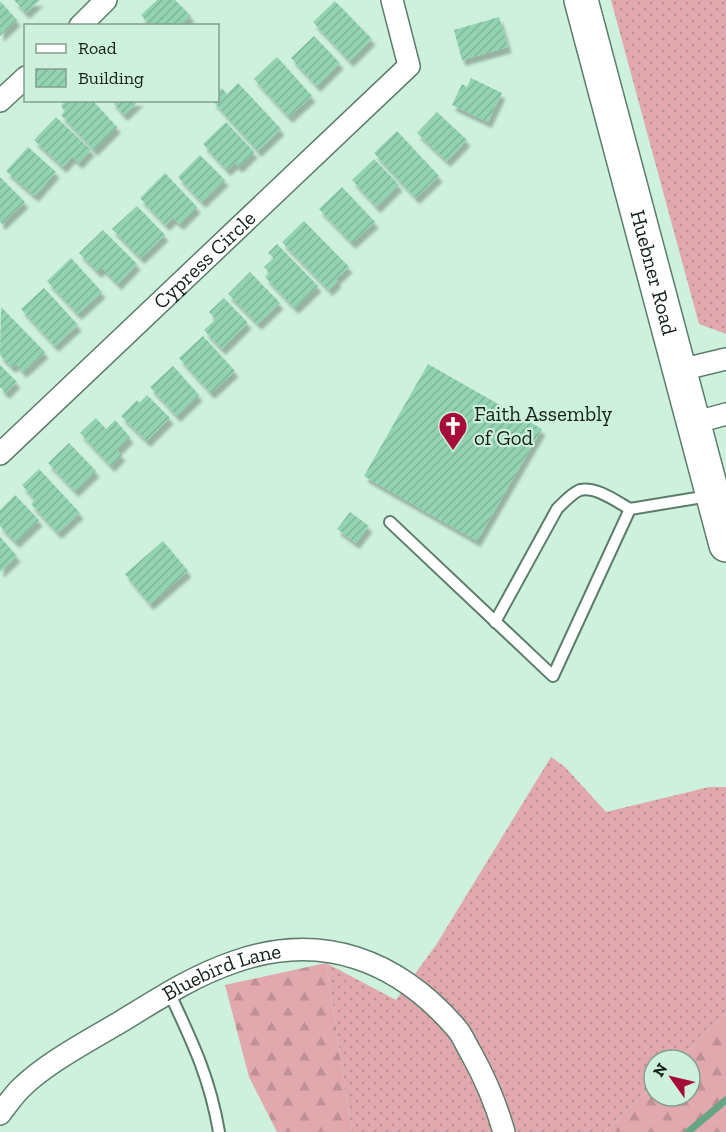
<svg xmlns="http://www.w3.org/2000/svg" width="726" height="1132" font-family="'Zilla Slab',serif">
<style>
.grass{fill:url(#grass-dots)}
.forest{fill:url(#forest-firs)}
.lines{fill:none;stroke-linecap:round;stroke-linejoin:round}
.stream{stroke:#65a584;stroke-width:7}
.building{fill:url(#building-hatch);filter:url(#shadow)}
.service-casing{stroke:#5d7d6c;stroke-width:14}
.minor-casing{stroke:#5d7d6c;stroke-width:24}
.primary-casing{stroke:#5d7d6c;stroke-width:36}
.service{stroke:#fff;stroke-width:10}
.minor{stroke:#fff;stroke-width:21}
.primary{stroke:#fff;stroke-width:33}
.labels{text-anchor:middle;stroke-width:4.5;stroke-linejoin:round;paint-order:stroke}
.street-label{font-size:21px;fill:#14211a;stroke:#cef1dd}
.poi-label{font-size:21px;fill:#14211a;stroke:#cef1dd;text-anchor:start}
</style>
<defs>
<pattern id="grass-dots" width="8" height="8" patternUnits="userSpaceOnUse" patternTransform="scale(1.5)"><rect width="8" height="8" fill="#e1a9ad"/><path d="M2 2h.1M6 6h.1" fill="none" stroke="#c09194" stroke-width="1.8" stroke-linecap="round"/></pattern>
<pattern id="forest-firs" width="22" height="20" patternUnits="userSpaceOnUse" patternTransform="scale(1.5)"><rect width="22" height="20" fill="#e1a9ad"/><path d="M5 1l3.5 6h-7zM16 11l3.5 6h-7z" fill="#c09194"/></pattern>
<pattern id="building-hatch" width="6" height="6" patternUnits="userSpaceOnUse" patternTransform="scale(1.5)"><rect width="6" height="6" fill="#92d3b1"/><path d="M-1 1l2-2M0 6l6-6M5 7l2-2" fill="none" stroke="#7db598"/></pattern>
<filter id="shadow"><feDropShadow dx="3.5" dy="6" stdDeviation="1.5" flood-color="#0004"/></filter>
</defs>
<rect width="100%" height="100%" fill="#cef1dd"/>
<g class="grass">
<path d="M611,0H726V334L699,324Z"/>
<path d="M551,757L565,767L606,812L709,787H726V1014L679,1060H654V1084L610,1127L602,1132H352L326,963L396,1000L436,945Z"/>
</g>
<g class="forest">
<path d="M326,963L352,1132H277L249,1077L225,985Z"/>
<path d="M726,1014V1132H602L610,1127L654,1084V1096H690V1060H679Z"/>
</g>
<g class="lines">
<path class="stream" d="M688,1132L726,1100"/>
</g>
<g class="building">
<path d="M14,0H40L26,13Z"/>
<path d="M157,0H175L191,16L182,24L183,26H151L141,15Z"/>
<path d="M0,1L17,20L0,36Z"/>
<path d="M335,1L372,39L350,61L313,22Z"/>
<path d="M499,17L508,47L462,60L454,30Z"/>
<path d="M314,36L340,63L317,86L291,58Z"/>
<path d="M277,57L312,96L289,117L254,79Z"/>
<path d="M471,78L502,93L488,122L452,105L462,84L467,87Z"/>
<path d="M238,83L281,129L258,151L212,100H218V92L222,88L227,94Z"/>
<path d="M66,100H92L117,127L94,150L61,115L65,111L61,106Z"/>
<path d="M111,100H140L124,115Z"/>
<path d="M437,112L467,140L447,161L417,133Z"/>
<path d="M56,117L91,150L79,163L72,157L63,167L34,140Z"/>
<path d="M226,122L254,152L239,167L235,163L227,170L203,144Z"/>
<path d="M397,131L439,176L416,198L374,153Z"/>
<path d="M28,147L56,172L35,196L6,171Z"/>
<path d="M200,155L225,180L202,202L178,177Z"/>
<path d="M374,159L399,185L377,207L352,180Z"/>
<path d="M165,173L197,207L180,224L173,218L166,225L140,198Z"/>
<path d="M0,177L25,202L2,224L0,222Z"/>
<path d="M342,187L375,222L352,243L319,209Z"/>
<path d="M137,206L165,235L141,258L112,229Z"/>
<path d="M304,221L349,267L336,279L338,281L329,290L282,242Z"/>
<path d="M103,230L137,264L118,284L102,268L98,272L79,253Z"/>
<path d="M277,244L318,286L295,308L265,277L269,273L264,267L274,258L268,253Z"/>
<path d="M71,258L102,292L78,314L47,281Z"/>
<path d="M250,272L280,303L258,324L228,294Z"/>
<path d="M44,288L78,325L55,346L21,309Z"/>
<path d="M224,298L248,323L222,349L204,330L216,319L209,312Z"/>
<path d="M1,307L45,352L23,372L16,364L12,367L0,355Z"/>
<path d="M203,336L235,371L211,393L179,358Z"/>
<path d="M428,364L542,429L477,541L364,476Z"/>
<path d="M0,365L17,382L6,393L0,387Z"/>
<path d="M173,366L199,395L177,416L150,387Z"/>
<path d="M147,395L170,418L147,441L121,416L137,400L139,403Z"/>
<path d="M96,418L106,429L115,420L130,437L117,450L122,455L111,466L80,433Z"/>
<path d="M69,443L96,471L75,491L48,463Z"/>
<path d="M39,469L80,513L58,533L31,504L35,500L22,485Z"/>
<path d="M15,495L39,520L16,542L0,526V510Z"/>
<path d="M350,512L369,526L356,543L337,529Z"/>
<path d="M0,537L17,556L0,572Z"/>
<path d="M163,541L188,571L150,604L125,574Z"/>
</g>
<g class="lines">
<g class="service-casing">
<g id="service">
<path d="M390,522L553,676L630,509L709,496"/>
<path d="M495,622L557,509C563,503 572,493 580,490C596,486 617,502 630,509"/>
<path d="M169,992C192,1041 210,1078 219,1132"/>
</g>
</g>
<g class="minor-casing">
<g id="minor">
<path d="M80,26L106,0"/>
<path d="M0,101L26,77"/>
<path d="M680,370L726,359"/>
<path d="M693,423L726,414"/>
<path id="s1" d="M0,454L409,66L392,0"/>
<path id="s2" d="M0,1114C7,1105 13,1096 20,1089C46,1063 90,1040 122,1021C158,999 193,976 234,962C322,931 398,960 457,1029C463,1036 466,1045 471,1053C485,1078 496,1104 504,1132"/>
</g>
</g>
<g class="primary-casing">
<g id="primary">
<path id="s3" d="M581,0L726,545"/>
</g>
</g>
<use href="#service" class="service"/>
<use href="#minor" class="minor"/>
<use href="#primary" class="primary"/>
</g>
<defs>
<g id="church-pin" transform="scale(1.5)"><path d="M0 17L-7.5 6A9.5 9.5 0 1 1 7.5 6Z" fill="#a60c3a" stroke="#cef1dd"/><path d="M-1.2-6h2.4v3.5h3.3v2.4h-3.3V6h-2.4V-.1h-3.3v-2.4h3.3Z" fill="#fff"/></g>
</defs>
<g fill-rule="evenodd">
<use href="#church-pin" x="453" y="426"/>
</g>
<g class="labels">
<g class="street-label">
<text dy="7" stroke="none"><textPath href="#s1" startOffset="282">Cypress Circle</textPath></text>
<text dy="7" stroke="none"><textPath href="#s3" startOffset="282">Huebner Road</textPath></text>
<text dy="7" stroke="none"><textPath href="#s2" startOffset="267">Bluebird Lane</textPath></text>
</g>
<g class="poi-label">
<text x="474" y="421">Faith Assembly<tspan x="474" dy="24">of God</tspan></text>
</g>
</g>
<rect x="24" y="24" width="195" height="78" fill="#cef1dd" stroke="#849e8f" stroke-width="1.5"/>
<rect x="36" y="44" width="30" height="9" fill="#ffffff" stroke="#849e8f" stroke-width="1.5"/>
<text x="78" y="54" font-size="18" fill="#14211a">Road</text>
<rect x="36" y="69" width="30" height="18" fill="url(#building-hatch)" stroke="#849e8f" stroke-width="1.5"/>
<text x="78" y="84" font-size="18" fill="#14211a">Building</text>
<g transform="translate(672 1078) rotate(304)"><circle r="28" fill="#cef1dd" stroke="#849e8f" stroke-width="1.5"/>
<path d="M0-4.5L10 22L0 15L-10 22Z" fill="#a60c3a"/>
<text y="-9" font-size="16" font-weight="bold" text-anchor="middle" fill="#14211a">N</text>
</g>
</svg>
